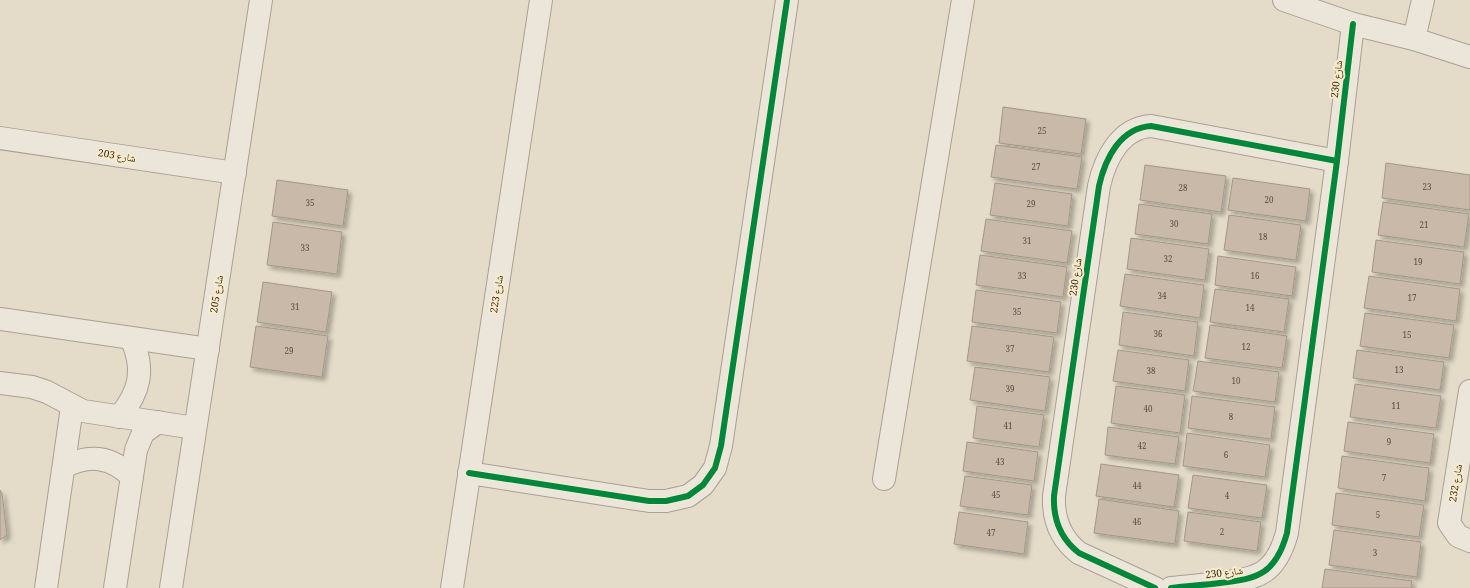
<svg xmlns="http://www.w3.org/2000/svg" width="1470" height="588" font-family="Georgia,'Noto Naskh Arabic',serif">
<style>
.building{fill:#c8b9a8;stroke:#a49788;filter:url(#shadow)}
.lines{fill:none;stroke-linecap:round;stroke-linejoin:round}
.minor-casing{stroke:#a9a092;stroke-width:24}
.minor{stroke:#ece6da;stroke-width:22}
.cycleway-casing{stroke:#f8ebcb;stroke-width:8}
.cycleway{stroke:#00873e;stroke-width:6}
.labels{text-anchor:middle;stroke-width:4;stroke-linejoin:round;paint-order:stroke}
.number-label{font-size:8px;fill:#5b4c3e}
.street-label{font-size:10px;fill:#37281a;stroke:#f8ebcb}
</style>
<defs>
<filter id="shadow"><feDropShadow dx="3.5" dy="3.5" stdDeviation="2" flood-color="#0004"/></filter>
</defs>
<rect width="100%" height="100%" fill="#e4dcc8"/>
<g class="building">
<path d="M1003,107L1086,119L1081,154L999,143Z"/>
<path d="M996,145L1082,157L1077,189L991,177Z"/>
<path d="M1386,163L1470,175V210L1382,198Z"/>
<path d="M1145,165L1226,176L1221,212L1140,200Z"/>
<path d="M1233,178L1310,189L1306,221L1228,210Z"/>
<path d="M277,180L348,190L343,226L272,216Z"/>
<path d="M995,183L1072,194L1068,226L990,215Z"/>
<path d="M1383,202L1469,214L1464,247L1378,235Z"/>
<path d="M1139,204L1212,214L1208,244L1135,234Z"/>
<path d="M1229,215L1301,225L1296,260L1224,250Z"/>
<path d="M986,219L1072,231L1067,263L981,251Z"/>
<path d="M273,222L342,232L337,274L267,265Z"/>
<path d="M1131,238L1209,249L1205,280L1127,269Z"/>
<path d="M1376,240L1464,252L1460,284L1372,272Z"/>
<path d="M980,255L1067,267L1063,297L976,285Z"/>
<path d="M1218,256L1296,267L1292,296L1215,285Z"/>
<path d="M1125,274L1204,285L1200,318L1120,306Z"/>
<path d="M1369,276L1460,289L1456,321L1364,308Z"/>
<path d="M263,282L332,292L326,332L257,322Z"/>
<path d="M1215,289L1289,299L1284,332L1210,322Z"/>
<path d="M976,290L1061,302L1057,333L972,322Z"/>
<path d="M1123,312L1198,322L1194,356L1119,345Z"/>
<path d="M1365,313L1454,325L1449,358L1360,346Z"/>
<path d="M1210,325L1287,336L1282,368L1205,358Z"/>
<path d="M256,326L328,336L322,377L250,367Z"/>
<path d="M972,326L1054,337L1049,372L967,361Z"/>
<path d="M1118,350L1189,360L1185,391L1113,381Z"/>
<path d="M1357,350L1444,362L1440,390L1353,378Z"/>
<path d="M1198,361L1279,372L1275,402L1193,391Z"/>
<path d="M975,367L1050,377L1045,411L970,400Z"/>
<path d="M1355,384L1441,396L1436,428L1350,417Z"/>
<path d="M1116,386L1185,395L1180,433L1111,423Z"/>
<path d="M1192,396L1275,407L1271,439L1188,428Z"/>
<path d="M977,406L1044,415L1039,447L973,438Z"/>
<path d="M1348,422L1434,434L1430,463L1344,451Z"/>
<path d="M1108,427L1179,437L1175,464L1105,455Z"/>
<path d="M1187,433L1270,445L1265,477L1183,466Z"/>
<path d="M967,442L1038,452L1034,481L963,471Z"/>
<path d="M1342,456L1429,468L1425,501L1338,488Z"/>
<path d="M1101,464L1179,475L1174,507L1096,496Z"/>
<path d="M1193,475L1267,485L1262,518L1188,508Z"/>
<path d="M965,476L1032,485L1028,515L960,506Z"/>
<path d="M0,490L2,493L7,535L0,540Z"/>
<path d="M1336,493L1424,505L1419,537L1332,525Z"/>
<path d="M1099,499L1179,511L1175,544L1094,533Z"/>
<path d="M959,512L1028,522L1024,554L954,544Z"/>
<path d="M1188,512L1261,522L1257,551L1184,541Z"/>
<path d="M1334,530L1421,542L1417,577L1329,565Z"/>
<path d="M1325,569L1412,581L1411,588H1322Z"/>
</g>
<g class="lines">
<g class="minor-casing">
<g id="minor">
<path d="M1284,0L1353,24L1414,39L1470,57"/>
<path d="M1414,39L1423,0"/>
<path d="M0,138L235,173"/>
<path d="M0,319L208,349"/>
<path d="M0,383L32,387L47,392L83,411L195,428"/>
<path d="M1470,391L1449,523L1458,536L1470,541"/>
<path d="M119,417C141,391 145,368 131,338"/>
<path d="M64,467C89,454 111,456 132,477"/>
<path d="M469,473L649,501H666L688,496L703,485L715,468L721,446L787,0"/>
<path d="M884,479L963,0"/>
<path d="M46,588L72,407"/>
<path d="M115,588L136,450L143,433L158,422"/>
<path d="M171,588L261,0"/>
<path d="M452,588L541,0"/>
<path d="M1155,588L1079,553C1061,539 1053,519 1054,496L1099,186C1105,159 1120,128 1151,126L1337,161"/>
<path d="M1171,588C1188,586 1204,585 1220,583C1259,579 1276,573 1287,533L1337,161L1353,24"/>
</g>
</g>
<use href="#minor" class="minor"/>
<g class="cycleway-casing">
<g id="cycleway">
<path d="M469,473L649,501H666L688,496L703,485L715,468L721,446L787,0"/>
<path d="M1155,588L1079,553C1061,539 1053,519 1054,496L1099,186C1105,159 1120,128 1151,126L1337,161"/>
<path d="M1171,588C1188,586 1204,585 1220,583C1259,579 1276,573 1287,533L1337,161L1353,24"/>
</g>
</g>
<use href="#cycleway" class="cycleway"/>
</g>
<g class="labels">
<g class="number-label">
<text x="1042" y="134">25</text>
<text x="1036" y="170">27</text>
<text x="1427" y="190">23</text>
<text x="1183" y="191">28</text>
<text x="1269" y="203">20</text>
<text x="310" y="206">35</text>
<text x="1031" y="207">29</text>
<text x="1174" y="227">30</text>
<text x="1424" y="228">21</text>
<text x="1263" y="240">18</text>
<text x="1027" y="244">31</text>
<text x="305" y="251">33</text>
<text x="1168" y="262">32</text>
<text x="1418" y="265">19</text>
<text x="1022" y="279">33</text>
<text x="1255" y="279">16</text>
<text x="1162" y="299">34</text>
<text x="1412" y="301">17</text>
<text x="295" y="310">31</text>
<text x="1250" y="311">14</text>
<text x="1017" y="315">35</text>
<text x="1158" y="337">36</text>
<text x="1407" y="338">15</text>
<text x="1246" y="350">12</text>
<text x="1010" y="352">37</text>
<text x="289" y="354">29</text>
<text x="1399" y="373">13</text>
<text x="1151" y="374">38</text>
<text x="1236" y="384">10</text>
<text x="1010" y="392">39</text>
<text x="1396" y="409">11</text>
<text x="1148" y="412">40</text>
<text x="1231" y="420">8</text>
<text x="1008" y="429">41</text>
<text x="1389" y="445">9</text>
<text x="1142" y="449">42</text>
<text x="1226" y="458">6</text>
<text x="1000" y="465">43</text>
<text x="1384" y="481">7</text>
<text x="1137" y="489">44</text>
<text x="996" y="498">45</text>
<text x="1227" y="499">4</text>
<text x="1378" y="518">5</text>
<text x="1137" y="525">46</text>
<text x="1222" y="535">2</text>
<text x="991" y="536">47</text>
<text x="1375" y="556">3</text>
</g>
<g class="street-label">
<text transform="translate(1336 79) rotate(-83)" y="4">شارع 230</text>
<text transform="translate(117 155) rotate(9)" y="4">شارع 203</text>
<text transform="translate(1075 277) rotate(-82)" y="4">شارع 230</text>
<text transform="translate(216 294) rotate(-81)" y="4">شارع 205</text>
<text transform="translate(496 294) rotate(-81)" y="4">شارع 223</text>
<text transform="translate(1455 483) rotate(-81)" y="4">شارع 232</text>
<text transform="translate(1224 572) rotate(-7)" y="4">شارع 230</text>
</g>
</g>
</svg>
